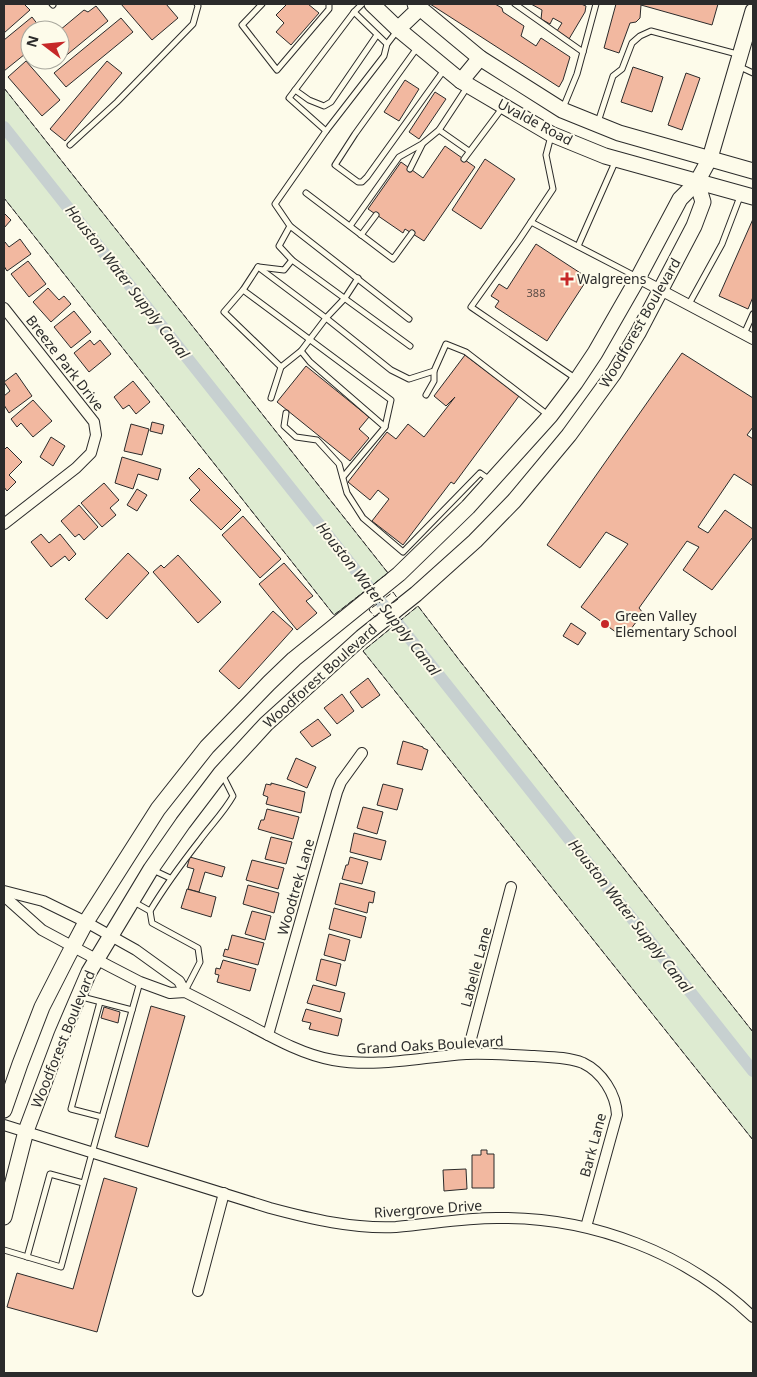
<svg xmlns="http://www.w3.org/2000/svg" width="757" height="1377" font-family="'Noto Sans',sans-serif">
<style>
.green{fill:#deebd1;stroke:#74746e}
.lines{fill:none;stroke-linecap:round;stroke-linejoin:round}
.canal{stroke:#c7d0d0;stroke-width:12}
.building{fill:#f2b8a0;stroke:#2b2b2b}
.service-casing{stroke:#2b2b2b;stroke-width:7}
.minor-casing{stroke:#2b2b2b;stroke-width:12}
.secondary-casing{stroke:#2b2b2b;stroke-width:17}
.service{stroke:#fdfbea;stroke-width:5}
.minor{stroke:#fdfbea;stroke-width:10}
.secondary{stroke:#fdfbea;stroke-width:15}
.fence{stroke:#2b2b2b;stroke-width:1;stroke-dasharray:6 2.5;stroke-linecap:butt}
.poi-dot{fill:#c62828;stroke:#fdfbea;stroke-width:2}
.labels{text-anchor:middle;stroke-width:4;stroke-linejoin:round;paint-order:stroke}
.number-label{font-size:11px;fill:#5d4e48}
.street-label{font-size:14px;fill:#2b2b2b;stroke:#fdfbea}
.poi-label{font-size:14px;fill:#2b2b2b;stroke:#fdfbea;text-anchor:start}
.water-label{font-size:15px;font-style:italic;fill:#2b2b2b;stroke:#fdfbea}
</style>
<rect width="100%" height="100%" fill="#fdfbea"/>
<g class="green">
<path d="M4,88L388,573L334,615L4,198Z"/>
<path d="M418,606L460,661L753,1032V1140L363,651Z"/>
</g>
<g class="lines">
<path class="canal" d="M4,127L753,1071"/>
</g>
<g class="building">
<path d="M4,4H24L30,10L4,33Z"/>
<path d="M121,4H166L178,18L152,40Z"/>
<path d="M287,4H308L319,13L291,45L276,32L284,23L276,15Z"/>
<path d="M430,4H495L502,8L503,12L524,26L521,36L536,46L541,38L570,57L563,80L559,87Z"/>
<path d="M531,4H581L586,6L585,12L569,39L557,31L562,23L553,18L550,24L541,19L542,10Z"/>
<path d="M616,4H718L712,25L641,5L640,18L636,22L630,23L619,53L604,48Z"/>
<path d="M96,6L108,21L63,58L60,56V30L84,10L88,12Z"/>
<path d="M32,17L42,30H30V50L4,71V40Z"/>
<path d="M121,18L133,32L66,87L54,73Z"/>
<path d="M26,61L60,100L42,116L8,77Z"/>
<path d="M107,61L122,73L65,141L50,129Z"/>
<path d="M633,67L663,77L652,112L621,102Z"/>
<path d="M686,73L700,78L682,130L668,125Z"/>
<path d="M405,80L419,89L399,121L384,112Z"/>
<path d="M435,92L446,99L419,139L409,132Z"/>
<path d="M445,146L475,167L424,241L405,229L403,233L368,209L401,162L423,178Z"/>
<path d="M485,159L515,179L481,229L452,210Z"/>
<path d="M4,213L11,220L4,228Z"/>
<path d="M753,219V297L748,309L719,296Z"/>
<path d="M20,239L31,254L7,271L4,266V243L5,242L9,247Z"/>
<path d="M536,244L588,278L547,341L495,307L499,301L491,296L499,284L507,289Z"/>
<path d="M28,261L46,284L29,297L11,274Z"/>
<path d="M48,288L59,300L64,296L71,304L51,322L33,302Z"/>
<path d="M74,311L91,332L71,348L54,327Z"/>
<path d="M90,340L94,345L100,340L111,354L89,372L74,353Z"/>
<path d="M682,353L753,398V427L747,435L753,439V486L734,474L698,527L708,533L725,510L753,529V537L712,590L683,570L699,547L687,541L639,608L643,613L624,638L581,607L628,544L606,532L580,568L547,545Z"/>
<path d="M465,355L519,396L454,484L451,482L403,545L372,521L389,499L378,490L370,500L348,482L387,432L396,439L408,424L424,437L455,397L446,406L434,396Z"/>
<path d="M306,366L369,417L359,429L369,438L350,461L277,402Z"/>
<path d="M16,373L32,396L9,413L4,405V396L10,391L4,382Z"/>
<path d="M133,381L150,402L136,414L129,405L123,409L114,397Z"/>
<path d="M33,400L52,421L33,437L21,423L17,427L11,419Z"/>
<path d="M152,422L164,425L162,434L150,431Z"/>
<path d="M131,424L149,429L142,455L124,451Z"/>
<path d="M51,437L65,446L53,466L40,457Z"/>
<path d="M7,447L22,462L9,475L16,482L7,491L4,487V450Z"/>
<path d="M122,457L161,469L158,480L138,474L133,489L115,483Z"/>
<path d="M199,468L241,510L221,530L190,500L200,490L189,478Z"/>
<path d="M104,483L119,500L110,508L116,515L102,527L81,503Z"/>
<path d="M137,489L147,495L137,511L127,505Z"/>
<path d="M79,505L98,527L84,540L79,534L75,537L61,521Z"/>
<path d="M243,516L281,559L260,578L222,535Z"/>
<path d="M41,534L49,543L60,534L76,554L69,561L65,556L51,567L31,542Z"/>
<path d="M128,553L149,573L107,619L85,599Z"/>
<path d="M178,555L221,602L198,623L153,572L161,565L164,568Z"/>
<path d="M284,563L313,596L306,601L317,613L297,630L259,584Z"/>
<path d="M273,611L293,629L239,689L219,671Z"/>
<path d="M571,623L586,633L578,645L563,636Z"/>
<path d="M368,678L380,695L362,708L350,692Z"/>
<path d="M342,694L354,711L337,724L324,708Z"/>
<path d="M318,719L331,735L312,747L300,732Z"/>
<path d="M403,741L423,747V748L428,750L422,770L397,764Z"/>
<path d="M296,758L316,767L307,788L287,779Z"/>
<path d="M271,783L305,792L301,813L266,804L268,797L263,795L266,784L271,785Z"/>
<path d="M383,784L403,789L397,810L377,805Z"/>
<path d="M363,807L383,812L377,834L357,828Z"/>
<path d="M267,809L299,817L293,839L258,829L261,820H264Z"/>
<path d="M354,833L386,841L381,860L350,852Z"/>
<path d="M271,837L292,842L286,864L265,859Z"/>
<path d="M190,857L225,867L222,877L205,872L199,892L188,889L194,869L187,867Z"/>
<path d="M350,857L368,862L362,884L342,879L346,865H348Z"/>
<path d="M252,860L284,868L278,889L246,880Z"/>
<path d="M340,883L375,892L373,903L369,902L367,913L335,904Z"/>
<path d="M248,885L279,893L274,913L243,904Z"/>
<path d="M187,889L216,897L211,917L181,908Z"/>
<path d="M334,908L366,917L361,938L329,929Z"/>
<path d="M252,911L271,916L265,940L245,934Z"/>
<path d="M329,934L350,940L345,961L324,955Z"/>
<path d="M232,935L264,943L258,965L223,956L225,949L228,950Z"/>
<path d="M321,959L341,964L336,986L316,980Z"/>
<path d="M223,960L256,969L250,991L217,982L219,975L215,974L216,968L220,969Z"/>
<path d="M313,985L345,993L340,1012L307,1003Z"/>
<path d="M151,1006L185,1016L148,1147L115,1137Z"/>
<path d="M104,1007L120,1012L118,1023L101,1018Z"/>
<path d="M306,1009L342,1019L338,1036L309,1029L311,1023L302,1021Z"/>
<path d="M481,1150H487V1154H494V1188H472V1155H481Z"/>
<path d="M466,1169L467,1189L444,1191L443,1170Z"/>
<path d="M104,1178L137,1188L97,1332L7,1307L17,1273L73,1289Z"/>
</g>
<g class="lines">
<g class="service-casing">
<g id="service">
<path d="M52,4L53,5"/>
<path d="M262,4L242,25L277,70L329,9V4"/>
<path d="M515,4L583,52"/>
<path d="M354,12L362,4"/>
<path d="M397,31L387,44L384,56L326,131L275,204L290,226L409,319"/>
<path d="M417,48L355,134L335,165L358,182H362L367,177L444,70"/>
<path d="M738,66L753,73"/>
<path d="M295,90L309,100L324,106L331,102L377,35"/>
<path d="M563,108L577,74L596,4"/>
<path d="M598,122L613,76L622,69L632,43L640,36L651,31L737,54"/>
<path d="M439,130L469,151"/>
<path d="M326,131L289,98L354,12L387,44"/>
<path d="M551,136L546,155L553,189L519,240L471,307L575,378"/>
<path d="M70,145L117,102L193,24L198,6L197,4"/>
<path d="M464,159L503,107"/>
<path d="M410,169L422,145"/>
<path d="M306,193L393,259L412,233"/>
<path d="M531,222L637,277"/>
<path d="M290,226L279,246L292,260L410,346"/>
<path d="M350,226L399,157L422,144L439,130L468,86"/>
<path d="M361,235L376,215"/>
<path d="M578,246L616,160"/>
<path d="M258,267L326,318L391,370L409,379L434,371L446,344L466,352L548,415"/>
<path d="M258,267L243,290L224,312L281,367"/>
<path d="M259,267L284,270L292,260"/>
<path d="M243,290L391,400L385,427L343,477"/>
<path d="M689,304L722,244L741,194"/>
<path d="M744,334L753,314"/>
<path d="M301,351L310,362L385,427"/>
<path d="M426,395L434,381V371"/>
<path d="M271,398L281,367L301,351L326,318L345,298L358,278"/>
<path d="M286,413L284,426L296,437L317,440L339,464L347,493L363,518L403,552L480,473L490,480"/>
<path d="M153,870L170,878"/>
<path d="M134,902L150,911"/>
<path d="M185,991L200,962L198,948L152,923L150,911C165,886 182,863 200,840C211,825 224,812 233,796L223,776"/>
<path d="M82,997L132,1010"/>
<path d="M100,1002L71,1109L102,1117"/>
<path d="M4,1250L61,1267L92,1153L140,982"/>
<path d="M27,1257L50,1174L83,1183"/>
</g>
</g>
<g class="minor-casing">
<g id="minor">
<path d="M638,278L753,339"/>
<path d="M4,308L94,422L96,435L91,453L76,468L4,524"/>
<path d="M4,891L43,901L86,922L136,950L179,981L185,992"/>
<path d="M4,896L42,930L109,966L140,982L170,993L185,992C207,1003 228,1014 249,1025C275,1039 304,1055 333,1060C377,1068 421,1057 466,1054C488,1053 512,1055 534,1056C550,1057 568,1057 583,1063C602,1072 616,1094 617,1115L586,1227"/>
<path d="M268,1035L337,792L341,782L362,753"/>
<path d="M467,1054L511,887"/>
<path d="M4,1125L270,1208C311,1219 353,1229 396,1227C432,1224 467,1217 502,1218C594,1218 686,1253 753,1317"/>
<path d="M198,1291L224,1193"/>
</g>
</g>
<g class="secondary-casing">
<g id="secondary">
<path d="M372,4L398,29L461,81L551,134L605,156L753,197"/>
<path d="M415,4L480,58L562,110L619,133L753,171"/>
<path d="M398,29L420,8"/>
<path d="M461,81L480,58"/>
<path d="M4,1110L20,1064L42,1007L68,956L86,922L158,809L207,747L269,683L294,659L399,574L468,507L550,416L575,383L595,353L638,278L680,199L697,182L710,158L753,11"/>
<path d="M4,1217L26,1131L62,1035L89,972L151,869L183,823L221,773L266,724L362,637L416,594L475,541L514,501L569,435L614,373L638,333L694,226L703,202L697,182"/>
</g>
</g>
<use href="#service" class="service"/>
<use href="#minor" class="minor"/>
<use href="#secondary" class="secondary"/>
<g class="fence">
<path d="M4,88L388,573L334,615L4,198"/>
<path d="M393,592L398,599L375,617L369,610Z"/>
<path d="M753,1032L460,661L418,606L363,651L753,1140"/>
</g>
</g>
<g class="poi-dot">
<path d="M564.5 271.5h5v5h5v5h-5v5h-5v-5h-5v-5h5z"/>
<circle cx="605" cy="624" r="5"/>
</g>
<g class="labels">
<g class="number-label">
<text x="536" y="297">388</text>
</g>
<g class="street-label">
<text transform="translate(535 122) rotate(28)" y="5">Uvalde Road</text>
<text transform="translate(640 323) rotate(-60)" y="5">Woodforest Boulevard</text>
<text transform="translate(65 363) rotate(52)" y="5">Breeze Park Drive</text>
<text transform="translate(320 676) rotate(-42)" y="5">Woodforest Boulevard</text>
<text transform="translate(296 887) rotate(-74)" y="5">Woodtrek Lane</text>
<text transform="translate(476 967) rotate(-75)" y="5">Labelle Lane</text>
<text transform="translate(63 1039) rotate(-68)" y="5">Woodforest Boulevard</text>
<text transform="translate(430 1045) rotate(-3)" y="5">Grand Oaks Boulevard</text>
<text transform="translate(593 1145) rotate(-75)" y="5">Bark Lane</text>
<text transform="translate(428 1209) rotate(-4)" y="5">Rivergrove Drive</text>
</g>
<g class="poi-label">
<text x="577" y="284">Walgreens</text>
<text x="615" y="621">Green Valley<tspan x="615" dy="16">Elementary School</tspan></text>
</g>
<g class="water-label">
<text transform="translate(127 282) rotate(52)" y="5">Houston Water Supply Canal</text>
<text transform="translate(378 599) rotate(52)" y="5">Houston Water Supply Canal</text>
<text transform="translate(630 916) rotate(52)" y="5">Houston Water Supply Canal</text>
</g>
</g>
<rect width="757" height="1377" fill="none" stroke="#2b2b2b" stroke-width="10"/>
<g transform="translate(45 45) rotate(286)"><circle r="24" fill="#fdfbea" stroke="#a9a89e"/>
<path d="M0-4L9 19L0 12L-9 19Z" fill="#c62828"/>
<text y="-8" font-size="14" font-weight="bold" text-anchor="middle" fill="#2b2b2b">N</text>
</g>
</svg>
